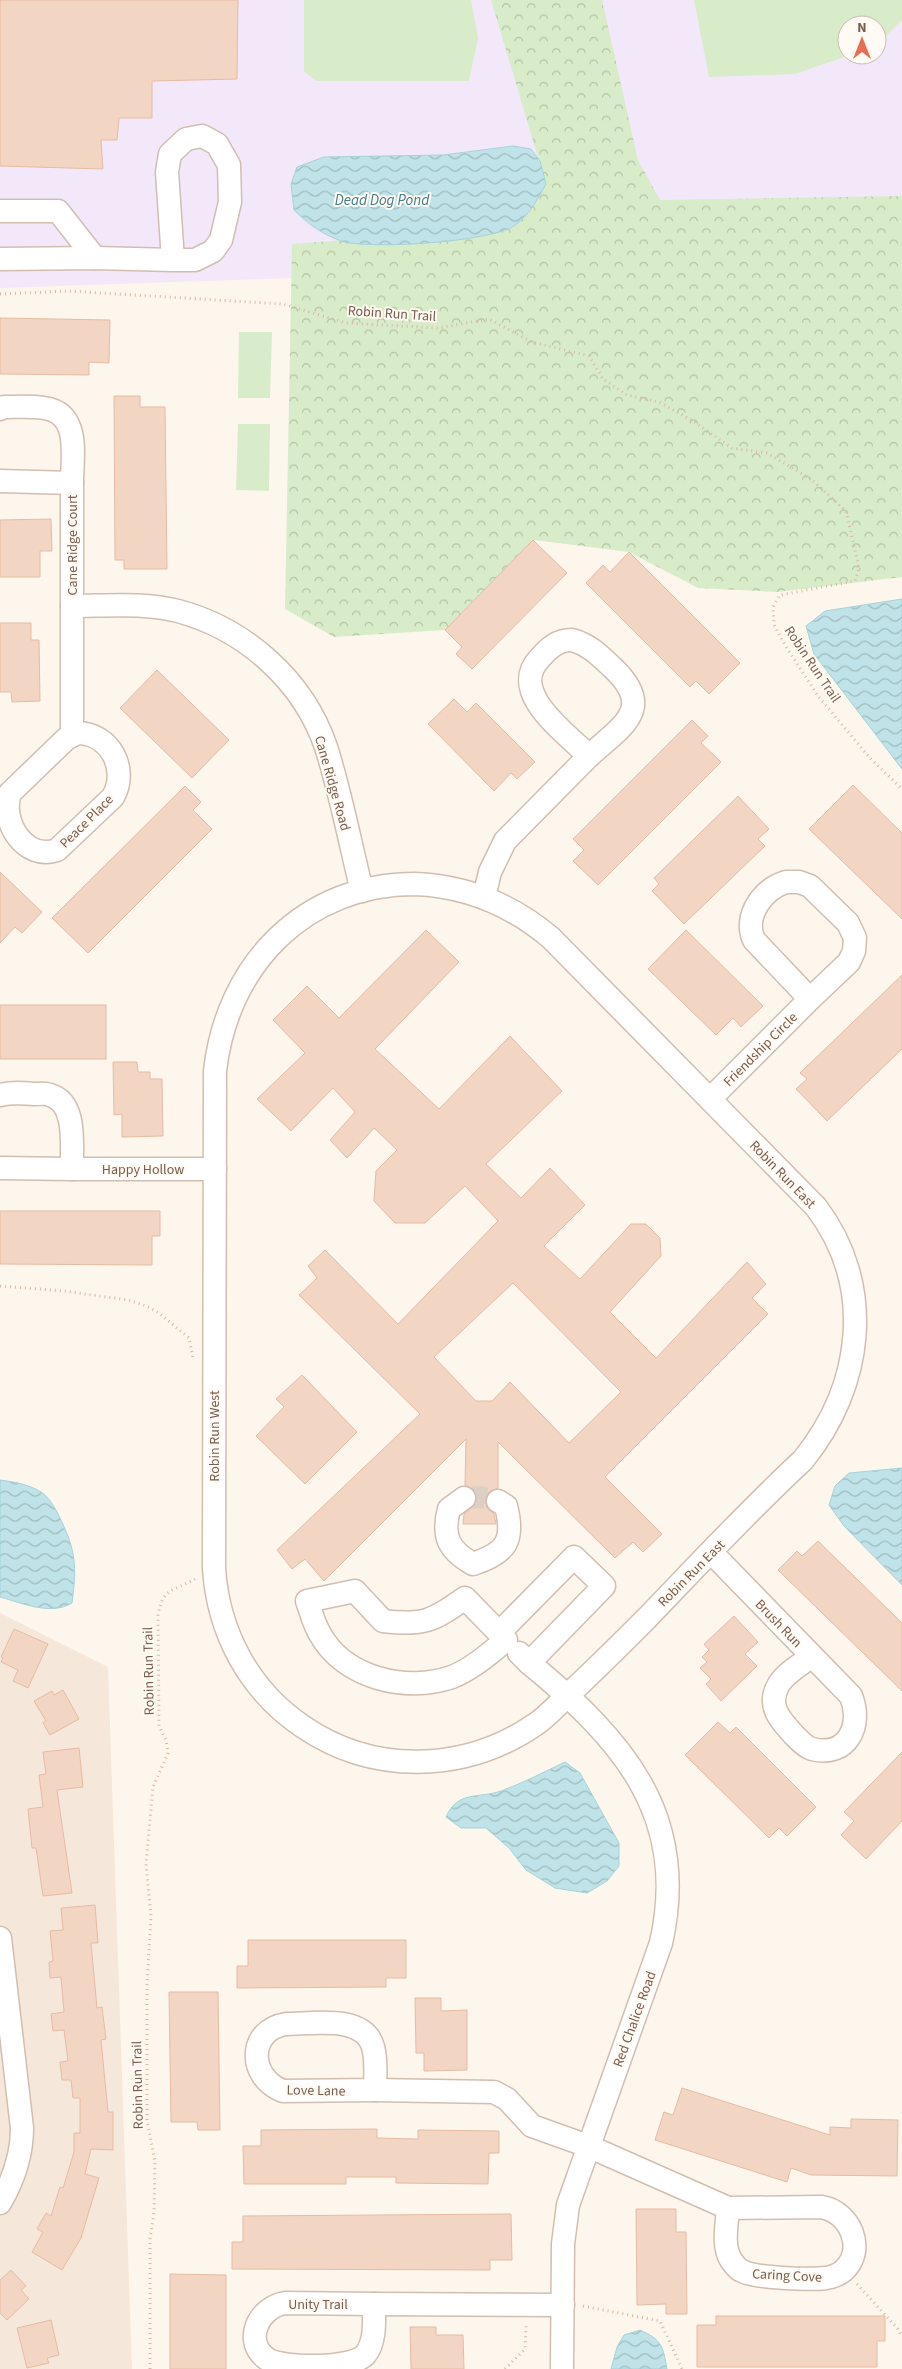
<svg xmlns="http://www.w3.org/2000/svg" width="902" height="2369" font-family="'Source Sans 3',sans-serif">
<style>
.residential{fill:#f5e8da}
.education{fill:#f3e8fa;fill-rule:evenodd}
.green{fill:#d8ecc9}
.forest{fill:url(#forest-crowns)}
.water{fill:url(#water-waves);stroke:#a5d3da}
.building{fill:#f3d5c3;stroke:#e6bba3;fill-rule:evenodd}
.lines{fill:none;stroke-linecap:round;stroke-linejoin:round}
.minor-tunnel{stroke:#dcd0c4;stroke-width:22;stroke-dasharray:22 11;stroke-linecap:butt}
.minor-casing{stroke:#d1beb0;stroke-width:25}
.path{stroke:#d9b8a5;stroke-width:3;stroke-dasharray:1 4;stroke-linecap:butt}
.minor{stroke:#fff;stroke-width:22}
.labels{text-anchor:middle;stroke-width:4;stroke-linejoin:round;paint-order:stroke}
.street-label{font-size:14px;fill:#7a5c4d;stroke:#fffaf3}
.water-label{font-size:15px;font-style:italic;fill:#437c86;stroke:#fffaf3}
</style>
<defs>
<pattern id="forest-crowns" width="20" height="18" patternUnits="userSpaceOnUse" patternTransform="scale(1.25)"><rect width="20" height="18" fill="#d8ecc9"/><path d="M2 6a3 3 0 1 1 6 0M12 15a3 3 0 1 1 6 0" fill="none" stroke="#b4c2a5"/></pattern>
<pattern id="water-waves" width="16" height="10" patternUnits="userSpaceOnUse" patternTransform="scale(1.25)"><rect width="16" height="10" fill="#bfe3e8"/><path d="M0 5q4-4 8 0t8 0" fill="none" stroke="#a0bbbe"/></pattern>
</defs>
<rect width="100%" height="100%" fill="#fdf6ec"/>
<path class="residential" d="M0,1613L108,1667L132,2369H0Z"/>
<path class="education" d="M0,0H902V257L0,288ZM847,25H877V55H847Z"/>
<g class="green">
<path d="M304,0H471L478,38L469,81H316L304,71Z"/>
<path d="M694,0H902V20L877,45V25H847V55H850L795,74L709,77Z"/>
<path d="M239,332H272L270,398H238Z"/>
<path d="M238,424H270L269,491L236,490Z"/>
</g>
<path class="forest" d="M491,0H602L638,160L660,200L902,196V577L777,592L698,588L629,552L534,540L445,630L334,637L285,609L292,244L513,227L546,184Z"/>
<g class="water">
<path d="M513,146L531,149L540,161L546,184C537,200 529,216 514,226C489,242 369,250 341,241C322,234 308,224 294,210L291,184L297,167L324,157L443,155Z"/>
<path d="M902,599V769L814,654L806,626L825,611Z"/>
<path d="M902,1468V1585L844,1526L829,1505L835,1486L849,1473Z"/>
<path d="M0,1480C14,1482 28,1484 41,1492C49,1497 55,1508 59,1516C76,1550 77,1566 72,1603C51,1616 22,1603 0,1597Z"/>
<path d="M565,1762L580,1773L619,1843V1866L607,1881L587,1893L555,1888L526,1870L509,1848L486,1828H461L446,1817C458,1790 478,1799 501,1791C523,1783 544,1772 565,1762Z"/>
<path d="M640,2330C662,2340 663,2346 667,2369H611L617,2347L624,2335Z"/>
</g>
<g class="building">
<path d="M0,0H238L237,79L152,81V118H119L117,140H101L103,169L0,166Z"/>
<path d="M0,318L110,320L109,363L89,362V375L0,374Z"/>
<path d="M114,396H140V407H165L167,569H124V560H115Z"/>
<path d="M51,519L52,551H40V577H0V520Z"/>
<path d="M533,540L567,573L472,669L456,654L462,647L445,630Z"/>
<path d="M629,552L740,663L709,694L696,681L690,687L586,583L603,565L610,572Z"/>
<path d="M0,623H31V640H39L40,701L12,702L11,692H0Z"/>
<path d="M157,670L229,740L192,778L120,708Z"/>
<path d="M454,699L467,712L476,703L535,762L517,779L511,773L494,791L428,724Z"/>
<path d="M692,720L708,736L701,743L721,762L598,885L573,861L584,850L573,839Z"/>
<path d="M853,785L902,833V919L809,829Z"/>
<path d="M185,786L201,802L193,810L212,829L88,953L52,918Z"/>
<path d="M738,796L769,829L758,839L765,846L684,924L652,891L659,884L654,878Z"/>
<path d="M0,872L42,912L22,933L15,927L0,943Z"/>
<path d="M426,930L459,962L375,1049L439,1109L510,1036L562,1091L486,1164L521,1198L550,1168L585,1205L544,1246L580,1279L631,1224H646L660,1238L661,1256L610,1312L656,1358L747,1262L766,1284L752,1298L768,1314L605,1477L662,1534L643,1552L633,1542L615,1558L498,1442V1488L487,1494L485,1501L487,1508L494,1514L496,1524H463L464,1514L476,1504L477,1497L474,1490L465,1485L466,1439L324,1581L305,1559L292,1569L277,1550L420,1414L299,1295L317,1278L308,1266L325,1250L398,1324L498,1221L465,1186L425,1223H395L374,1201L376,1171L397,1150L374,1128L347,1158L330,1140L355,1112L333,1088L291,1131L257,1099L305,1053L273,1020L307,986L339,1018ZM513,1283L621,1392L569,1443L510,1382L492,1401H476L434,1357Z"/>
<path d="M686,930L763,1006L741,1027L733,1018L716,1035L648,969Z"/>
<path d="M902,975V1049L827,1121L796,1089L807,1079L800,1073Z"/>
<rect x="0" y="1005" width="106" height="54"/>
<path d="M113,1062H137L138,1072H150V1079H162L163,1136L122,1137V1114L114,1115Z"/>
<path d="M0,1211H160V1236H152V1265L0,1264Z"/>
<path d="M302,1375L357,1432L305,1484L256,1436L284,1407L276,1399Z"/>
<path d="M818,1541L902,1623V1691L778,1570L797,1551L802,1556Z"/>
<path d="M734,1616L758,1642L745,1654L757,1666L721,1701L706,1684L711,1679L700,1668L707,1662L702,1657L709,1650L704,1644Z"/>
<path d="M14,1629L48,1644L28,1688L13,1681L18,1670L1,1662L3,1658L1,1657Z"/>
<path d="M63,1690L79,1719L50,1735L43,1723L46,1721L34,1701L52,1691L54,1695Z"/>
<path d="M718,1722L730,1733L736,1727L816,1807L787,1836L779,1828L769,1838L685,1755Z"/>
<path d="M79,1748L83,1787L57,1790L72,1893L43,1896L36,1848H32L28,1809L43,1807L39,1775L46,1774L43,1752Z"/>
<path d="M902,1752V1821L866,1859L841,1835L854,1821L844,1812Z"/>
<path d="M95,1905L98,1943H91L97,2008L102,2007L106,2039L101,2040L108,2112H113V2150L91,2149L85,2174L99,2178L81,2238L62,2270L32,2252L43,2232L37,2229L46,2213L51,2216L60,2187L63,2188L74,2152V2133H80V2098H73L71,2080H62L60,2062L68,2061L64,2030L53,2031L51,2014L64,2012L61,1977L50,1978L49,1962L53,1961L50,1931L63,1930L61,1908Z"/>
<path d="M248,1940H406V1978H386V1987L237,1988V1966H248Z"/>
<path d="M169,1992H218L220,2130H198L197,2122H171Z"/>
<path d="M415,1998H441V2011L467,2010V2070L424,2071V2053H416Z"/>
<path d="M682,2088L830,2135V2127L851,2128V2119L898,2120L897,2176L811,2175L791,2168L787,2182L655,2140L664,2112L673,2115Z"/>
<path d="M377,2129V2138L418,2139V2130L499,2131V2153H489L488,2184L396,2183V2177H346V2184H244L243,2146H261V2130Z"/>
<path d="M636,2209H676V2232H686L687,2314H666V2304L637,2305Z"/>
<path d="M511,2214L512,2260H490V2270L232,2269V2242H243V2216Z"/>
<path d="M11,2270L26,2286L21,2290L29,2299L7,2320L0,2313V2280Z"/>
<path d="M170,2274L226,2275V2369H170Z"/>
<path d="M716,2316H885V2341H877V2367H697V2325H716Z"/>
<path d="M51,2320L59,2355L47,2358L49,2363L27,2368L17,2328Z"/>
<path d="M410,2327H436V2335H463L464,2369H411Z"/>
</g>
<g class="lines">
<path class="minor-tunnel" d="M464,1498L481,1497L498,1501"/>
<g class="minor-casing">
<g id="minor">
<path d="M0,211H58L95,258"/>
<path d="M0,259L95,258L173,260H195L213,251L221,240L230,202L229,165L217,144L202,136L186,139L170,154L167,172L173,260"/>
<path d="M0,409L4,407C17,407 31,406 44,408C81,413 72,456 72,483L0,481"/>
<path d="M72,483V735"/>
<path d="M72,606C107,606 143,602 178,611C245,629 303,680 326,747C341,794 350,843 362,891"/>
<path d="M572,640C590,645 599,655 613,668C656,709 622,726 589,756C566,733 507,692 540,658C549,648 557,640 572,640Z"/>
<path d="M77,733C110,733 129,769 113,797L57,850C26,861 0,823 10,793L66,739Z"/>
<path d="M786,882H799L810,886L848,923L855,938L854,951L849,962L810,999L754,940C743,916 763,889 786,882Z"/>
<path d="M415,884C466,886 512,905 551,938L816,1207C876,1286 863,1386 803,1460C748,1511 697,1566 645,1620C620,1645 595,1670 569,1694C558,1704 548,1716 536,1724C465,1773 373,1775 302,1726C249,1690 218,1632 214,1568L215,1071C227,964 305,884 415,884Z"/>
<path d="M484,897L490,872L505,841L589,756"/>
<path d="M0,1095C12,1092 23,1093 35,1094C39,1094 46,1093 50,1095C78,1103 71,1147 72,1169L0,1168"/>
<path d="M710,1099L810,999"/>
<path d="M72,1169H215"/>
<path d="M464,1498L449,1509C442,1536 448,1550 473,1564C506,1553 515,1541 506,1506L498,1501"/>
<path d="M711,1552L851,1696C863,1726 847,1758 812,1749C805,1747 799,1740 794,1735C780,1720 766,1705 779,1684C786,1673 800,1665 811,1657"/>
<path d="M355,1591L383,1621C423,1626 433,1621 465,1598L506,1640C489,1654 472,1669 452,1677C406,1693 344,1678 320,1634C314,1624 311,1612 307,1601Z"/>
<path d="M499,1633L574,1557L604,1586L529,1663L519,1653"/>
<path d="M529,1663C622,1739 690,1815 661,1943L568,2205L563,2244L562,2369"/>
<path d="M0,1938L22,2128C22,2156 14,2179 0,2203"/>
<path d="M286,2024C312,2024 364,2014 373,2047C377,2061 375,2076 375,2090L283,2091C248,2078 247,2030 286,2024Z"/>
<path d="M375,2090L494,2092L507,2099L532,2126L588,2146L728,2208"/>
<path d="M821,2207C850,2211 867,2250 843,2271C838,2275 832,2277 826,2278C811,2280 754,2278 742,2271C737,2269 734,2264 731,2260C722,2246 727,2224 728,2208Z"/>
<path d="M285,2303L374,2304C374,2320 376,2342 365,2355C351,2369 284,2369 267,2359C242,2341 259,2307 285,2303Z"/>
<path d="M374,2304L563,2305"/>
</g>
</g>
<g class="path">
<path d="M0,294L68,291L283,304L346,323L438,328L489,319L532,342L589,356L603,379L627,395L659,402L693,421L732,448L767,453L811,479L846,511L859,568L855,581L780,595L773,607L774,625L785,645L818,696L870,758L902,789"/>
<path d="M0,1286L64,1291L128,1300L146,1306L159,1313L189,1338L193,1358"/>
<path d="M857,2284L898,2329L902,2337"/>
<path d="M583,2306L660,2321L682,2369"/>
<path d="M150,2369V2239L154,2213L155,2162L147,2120V1986L151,1917L146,1864L153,1787L168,1753L166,1740L159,1726L158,1615C163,1587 174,1591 195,1579"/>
<path d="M505,2369L525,2349L526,2325"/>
</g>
<use href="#minor" class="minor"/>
</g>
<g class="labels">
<g class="street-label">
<text transform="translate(392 313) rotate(4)" y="5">Robin Run Trail</text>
<text transform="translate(72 545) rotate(-90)" y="5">Cane Ridge Court</text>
<text transform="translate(813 664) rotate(56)" y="5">Robin Run Trail</text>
<text transform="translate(333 783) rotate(74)" y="5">Cane Ridge Road</text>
<text transform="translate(86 821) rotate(-45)" y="5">Peace Place</text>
<text transform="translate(760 1049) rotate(-45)" y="5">Friendship Circle</text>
<text x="143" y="1174">Happy Hollow</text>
<text transform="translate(783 1174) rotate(46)" y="5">Robin Run East</text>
<text transform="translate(214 1436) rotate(-90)" y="5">Robin Run West</text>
<text transform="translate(691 1573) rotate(-45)" y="5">Robin Run East</text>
<text transform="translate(779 1623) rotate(46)" y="5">Brush Run</text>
<text transform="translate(148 1671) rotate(-91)" y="5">Robin Run Trail</text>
<text transform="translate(634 2019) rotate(-70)" y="5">Red Chalice Road</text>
<text transform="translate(137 2085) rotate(-91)" y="5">Robin Run Trail</text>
<text transform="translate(316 2090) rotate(1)" y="5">Love Lane</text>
<text transform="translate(787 2275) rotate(3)" y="5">Caring Cove</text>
<text x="318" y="2309">Unity Trail</text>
</g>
<g class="water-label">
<text x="382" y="205">Dead Dog Pond</text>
</g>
</g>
<g transform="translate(862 40)"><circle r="24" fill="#fffaf3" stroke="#cabbb1"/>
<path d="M0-4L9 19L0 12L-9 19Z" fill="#e76f51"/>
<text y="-8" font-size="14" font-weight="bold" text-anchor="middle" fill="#7a5c4d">N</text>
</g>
</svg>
